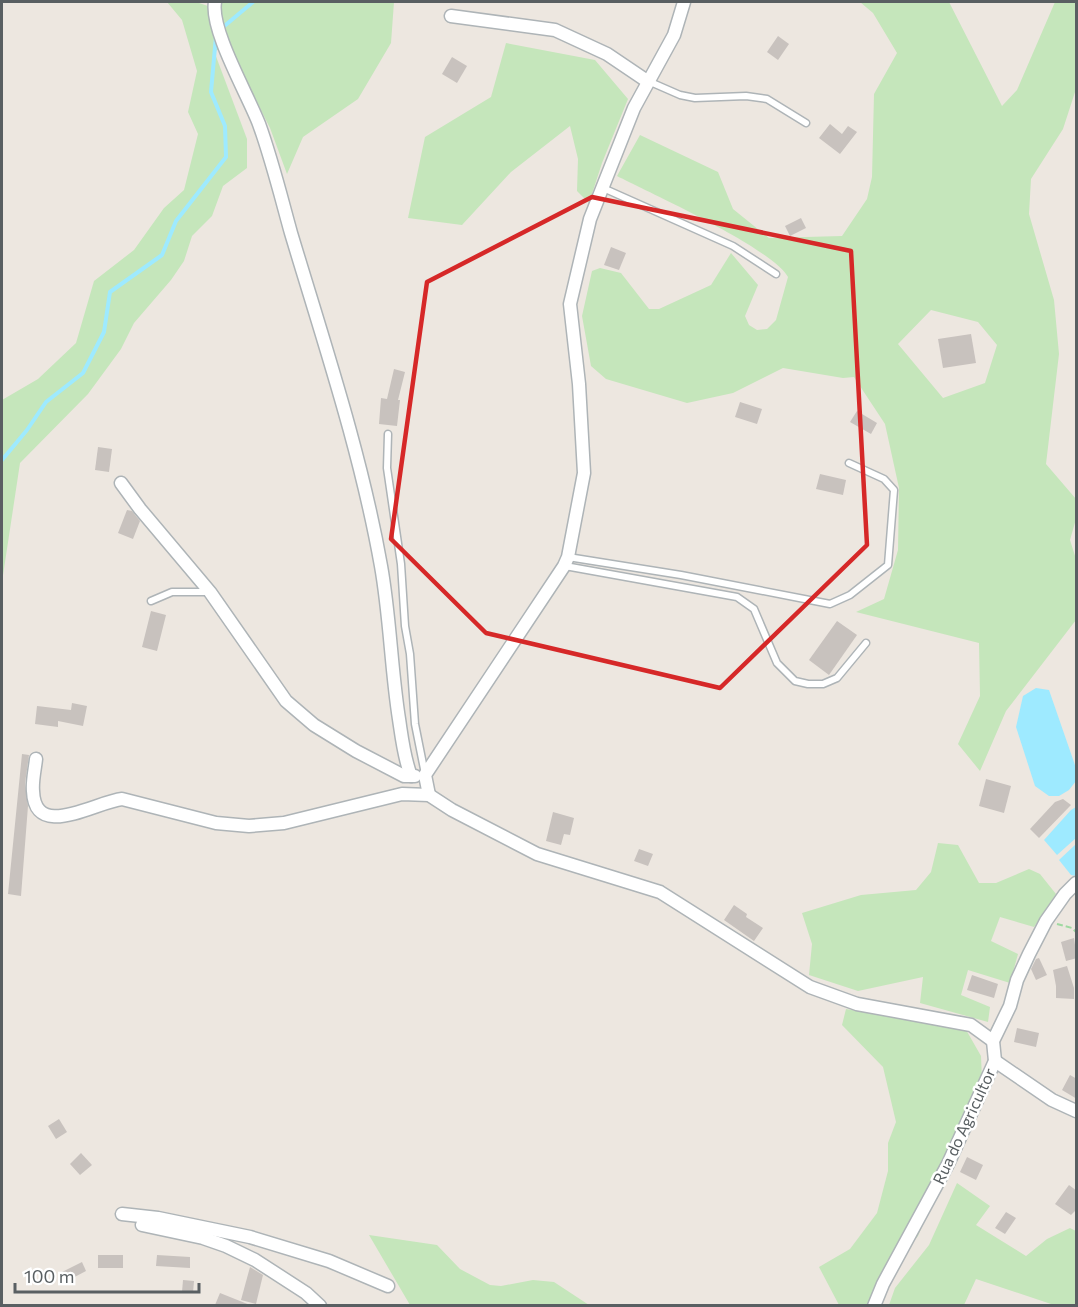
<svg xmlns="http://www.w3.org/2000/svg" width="1078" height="1307" font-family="Commissioner,sans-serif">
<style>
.green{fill:#c5e6bb;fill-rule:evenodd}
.water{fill:#9eeaff}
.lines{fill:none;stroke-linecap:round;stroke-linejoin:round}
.stream{stroke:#9eeaff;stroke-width:4}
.building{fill:#c8c2be}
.service-casing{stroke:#aeb4b7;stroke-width:9}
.minor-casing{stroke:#aeb4b7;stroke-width:15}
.path{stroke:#9ed9a0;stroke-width:2;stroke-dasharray:6 3;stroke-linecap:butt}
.service{stroke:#fff;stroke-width:6}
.minor{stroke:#fff;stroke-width:12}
.marked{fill:none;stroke:#d62828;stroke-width:4.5;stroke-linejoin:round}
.labels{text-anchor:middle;stroke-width:5;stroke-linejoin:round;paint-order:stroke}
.street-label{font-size:16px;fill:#595f62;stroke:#fff}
</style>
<rect width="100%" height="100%" fill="#ede7e0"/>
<g class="green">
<path d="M167,2H196L217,9L219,2H394L391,43L358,99L303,137L287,174L270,128L229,47L214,51L247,139V168L223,186L212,216L192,236L184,261L171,280L134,323L121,349L88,394L20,463L2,582V400L38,379L76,343L94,281L134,250L164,208L184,190L198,134L188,112L197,71L182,20Z"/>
<path d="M860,2H949L1002,106L1017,90L1055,2H1076V89L1063,129L1031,179L1029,214L1054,300L1059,354L1046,464L1076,499V519L1070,540L1076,559V620L1006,711L980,771L958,744L980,696L979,643L856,612L884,599L898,550L899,488L885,424L854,377L843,378L783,368L733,393L687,403L606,379L591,366L582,316L592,271L600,268L621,273L649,309H659L711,285L731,253L758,285L745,316L749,325L757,330L767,329L776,320L788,277C772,248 652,194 617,176L640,135L718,172L733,209L769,238L842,236L867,199L872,177L874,94L897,53L873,13ZM931,310L978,322L997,345L985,383L943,398L898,344Z"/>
<path d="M506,43L595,60L628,99L602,163L589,203L577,191L578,159L570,126L511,172L462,225L408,218L425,137L491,97Z"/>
<path d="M938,843L958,845L979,883H996L1029,869L1040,874L1056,894L1034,927L1000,917L991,941L1018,954L1010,983L968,970L961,995L990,1007L988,1022L920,1003L923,977L858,991L809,975L812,944L802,913L861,895L916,890L931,872Z"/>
<path d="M846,1009L952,1028H965L981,1056L982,1079L918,1236L880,1280L872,1305H839L819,1267L850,1249L877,1213L888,1171V1143L896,1122L883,1067L842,1025Z"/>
<path d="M957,1183L990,1206L976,1225L1026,1256L1047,1239L1070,1228L1076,1231V1305H1054L976,1279L964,1305H889L895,1288L929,1245Z"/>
<path d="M369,1235L437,1245L460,1269L490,1285L501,1286L533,1280L554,1282L589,1305H410Z"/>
</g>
<g class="water">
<path d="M1036,688L1049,690L1076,768V781L1069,790L1059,796H1049L1035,786L1016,727L1023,696Z"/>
<path d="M1076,807V838L1057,855L1044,840L1071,810Z"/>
<path d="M1076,844V876L1071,875L1059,860Z"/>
</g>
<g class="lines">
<g class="stream">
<path d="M222,28L253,2"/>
<path d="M2,460L27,430L46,402L83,373L104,332L110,292L162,255L176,221L226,157L225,126L211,92L216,36"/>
</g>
</g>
<g class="building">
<path d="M778,36L789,44L778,60L767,52Z"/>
<path d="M452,57L467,66L457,83L442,74Z"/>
<path d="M830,124L842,134L848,126L857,132L840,154L819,138Z"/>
<path d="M801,218L806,228L790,236L785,226Z"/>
<path d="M611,247L626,253L619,270L604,265Z"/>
<path d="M971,334L976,363L943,368L938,339Z"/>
<path d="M394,369L405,372L398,400H400L397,426L379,424L381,398L387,399Z"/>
<path d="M740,402L762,409L757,424L735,417Z"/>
<path d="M857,411L877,423L871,434L850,422Z"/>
<path d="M98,447L112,449L109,472L95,470Z"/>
<path d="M820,474L846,480L843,495L816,489Z"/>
<path d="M127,510L132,511L140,521L133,539L118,533Z"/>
<path d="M151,611L166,615L157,651L142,647Z"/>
<path d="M837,621L857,635L829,675L809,660Z"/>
<path d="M72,703L87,706L83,726L58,721V727L35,724L37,706L71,710Z"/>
<path d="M22,754L29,755L25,783L28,806L21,896L8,894Z"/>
<path d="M986,779L1011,786L1004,813L979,806Z"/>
<path d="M1063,799L1071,805L1039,838L1030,829L1055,802Z"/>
<path d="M553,812L574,818L570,835L564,834L561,845L546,841Z"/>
<path d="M639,849L653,854L648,866L634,861Z"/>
<path d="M734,905L747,914L746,917L763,928L754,941L724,920Z"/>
<path d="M1074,938L1077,958L1066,961L1061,942Z"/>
<path d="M1039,958L1047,975L1036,980L1031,969L1036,959Z"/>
<path d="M1067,966L1074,988V999L1056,998V986L1053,970Z"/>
<path d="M972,975L998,984L994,998L967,990Z"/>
<path d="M1017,1028L1039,1033L1036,1047L1014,1042Z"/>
<path d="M1070,1075L1077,1079V1099L1062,1090Z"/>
<path d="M59,1119L67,1132L56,1139L48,1126Z"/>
<path d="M81,1153L92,1165L80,1175L70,1164Z"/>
<path d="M967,1157L983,1165L976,1180L960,1172Z"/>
<path d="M1069,1185L1077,1191V1209L1071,1215L1055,1204Z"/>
<path d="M1006,1212L1016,1218L1005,1234L995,1228Z"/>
<rect x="98" y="1255" width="25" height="13"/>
<path d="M157,1255L190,1257V1268L156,1266Z"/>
<path d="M82,1262L86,1271L67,1281L62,1272Z"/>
<path d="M250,1267L263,1275L256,1304L241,1300Z"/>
<path d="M183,1280L194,1281L193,1293L182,1292Z"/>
<path d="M220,1293L250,1305H215Z"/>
</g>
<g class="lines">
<g class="service-casing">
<g id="service">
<path d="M648,81L680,95L695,98L746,96L767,99L806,123"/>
<path d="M603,188L733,246L776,274"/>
<path d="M388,434L387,468L401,564L405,626L410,654L415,724L425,774"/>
<path d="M568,557L681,575L830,604L850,595L888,565L894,490L884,479L849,463"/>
<path d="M565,566L737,597L754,609L777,663L795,681L808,684H823L837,678L866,643"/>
<path d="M151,601L172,592H210"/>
</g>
</g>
<g class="minor-casing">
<g id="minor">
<path d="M215,2C210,30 248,95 259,124C272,160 281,197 291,233C324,343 361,453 381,566C390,616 391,668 399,719C402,739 404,758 411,776"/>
<path d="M451,16L555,30L607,54L647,81"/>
<path d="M121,483L140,509L210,592L286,701L314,725L356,751L404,776H415"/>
<path d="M36,759C35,769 32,781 33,791C35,841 95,802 122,799L216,823L249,826L284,823L402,794L429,795L452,810L537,854L660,892L810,987L857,1004L971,1025L993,1041"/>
<path d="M429,795L425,775L564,566L568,557L584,473L579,384L570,304L590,219L634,108L674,35L684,2"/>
<path d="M995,1061L1052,1100L1076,1111"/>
<path d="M122,1214L158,1218L250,1237L329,1261L388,1286"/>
<path d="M142,1225L203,1238L226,1246L255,1260L306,1293L320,1306"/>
<path d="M874,1306L883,1284L948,1164L995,1061L993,1041L1010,1006L1017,980L1029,954L1046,921L1065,894L1076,883"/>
</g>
</g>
<path class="path" d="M1057,924L1072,928L1076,932"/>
<use href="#service" class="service"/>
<use href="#minor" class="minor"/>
</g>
<path class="marked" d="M592,197L851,251L867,545L720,688L486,633L391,539L427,282Z"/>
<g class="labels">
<g class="street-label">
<text transform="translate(964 1126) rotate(-65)" y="6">Rua do Agricultor</text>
</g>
</g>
<rect width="1078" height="1307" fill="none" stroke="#595f62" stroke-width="6"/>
<path d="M15 1283v9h184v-9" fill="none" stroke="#595f62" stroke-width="3"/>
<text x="24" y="1283" font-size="18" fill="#595f62" stroke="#ffffff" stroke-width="4.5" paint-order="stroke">100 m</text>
</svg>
